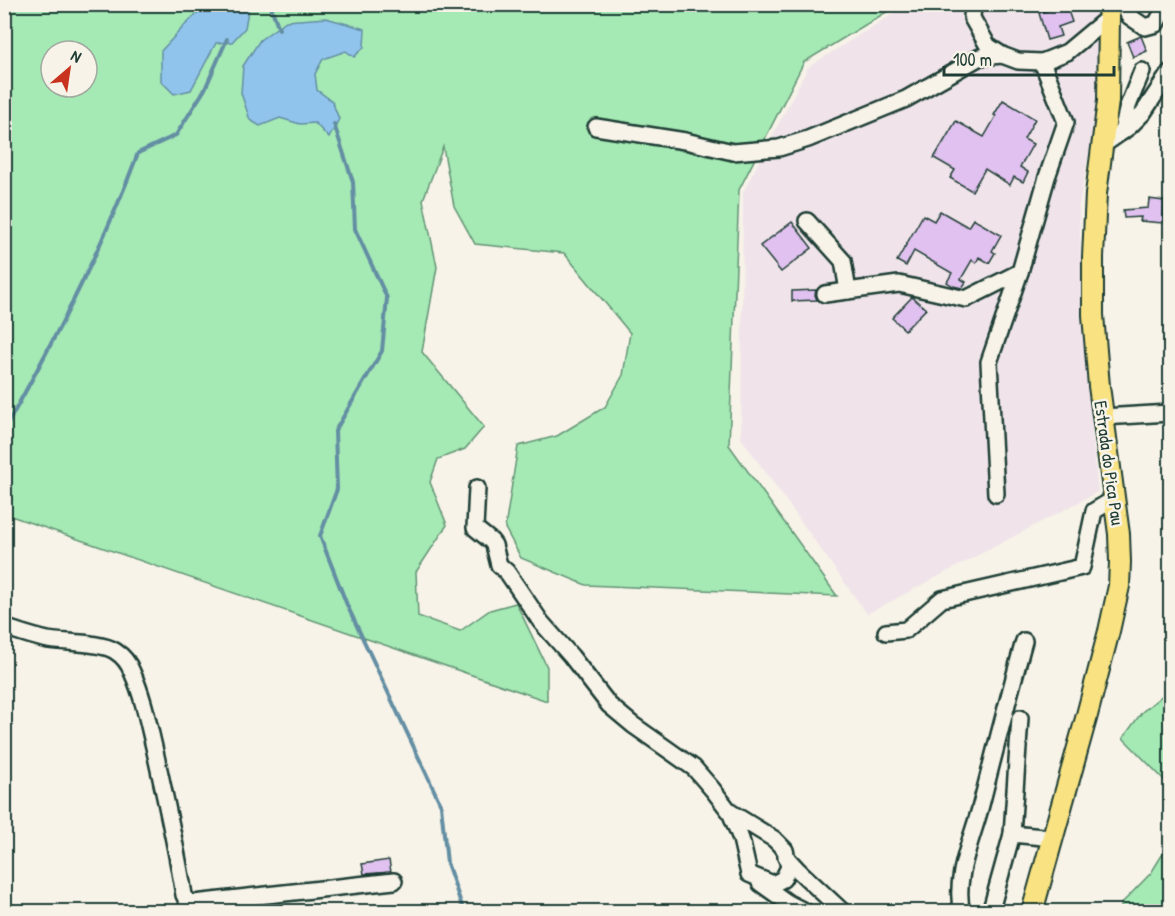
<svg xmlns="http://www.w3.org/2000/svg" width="1175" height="916" font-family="'Patrick Hand',sans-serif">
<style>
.built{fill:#f0e4ea}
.green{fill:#a5e9b4;stroke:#629374;stroke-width:1.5;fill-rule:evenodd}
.water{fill:#91c4ed;stroke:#638ea3;stroke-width:1.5}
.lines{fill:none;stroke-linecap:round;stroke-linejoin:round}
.stream{stroke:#638ea3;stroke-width:4}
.building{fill:#e0c1ef;stroke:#1f3d34;stroke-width:1.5}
.minor-casing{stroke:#1f3d34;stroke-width:20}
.major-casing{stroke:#1f3d34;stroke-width:24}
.minor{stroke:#f7f3e8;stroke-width:15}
.major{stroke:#f8e281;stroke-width:20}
.labels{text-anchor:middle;stroke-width:5;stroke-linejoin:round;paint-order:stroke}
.street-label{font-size:18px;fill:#1f3d34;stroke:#f7f3e8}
</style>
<rect width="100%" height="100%" fill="#f7f3e8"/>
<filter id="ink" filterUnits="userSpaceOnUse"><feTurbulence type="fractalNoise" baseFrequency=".0167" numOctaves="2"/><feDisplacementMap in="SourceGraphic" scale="12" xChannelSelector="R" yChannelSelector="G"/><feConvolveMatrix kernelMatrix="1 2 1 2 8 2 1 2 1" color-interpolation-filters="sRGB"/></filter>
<g filter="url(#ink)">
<path class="built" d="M907,5H1096L1105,49L1099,103L1079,205L1084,346L1098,492L867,614L741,438L743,192L808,67Z"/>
<g class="green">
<path d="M5,5H898L804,62L739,190L729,445L837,596L586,585L521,558L505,528L518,446L557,436L605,407L623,375L630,333L564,253L475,244L454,206L443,147L423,200L437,267L422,352L484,427L465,449L438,459L430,482L447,525L416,572L418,616L460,631L490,610L516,603L547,667V701L5,514ZM51,51H87V87H51Z"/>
<path d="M1170,689V786L1123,738L1142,712Z"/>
<path d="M1167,847H1170V911H1121V904L1151,873Z"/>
</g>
<g class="water">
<path d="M206,5H249L245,28L232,42L216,43L191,90L174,94L161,81V51L184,26Z"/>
<path d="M326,18L365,29L364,47L354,57L346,51L323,59L315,74L317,90L332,101L339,119L329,138L315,123L300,124L280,118L260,126L250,120L241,93L243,66L260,40L286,21Z"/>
</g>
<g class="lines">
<g class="stream">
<path d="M270,4L279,29"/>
<path d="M334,124L353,182L355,229L387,298L382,351L335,431L337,489L320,536L347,605L441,805L447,863L464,912"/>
<path d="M4,425L8,423C57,335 103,247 138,153L176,135L205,89L227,39"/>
<path d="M1168,912L1170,905"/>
</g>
</g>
<g class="building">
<path d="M1066,5L1072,22L1058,27L1061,36L1047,40L1039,13Z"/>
<path d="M1141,36L1147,51L1133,57L1127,42Z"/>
<path d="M1003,100L1035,119L1024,139L1033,144L1020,167L1028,172L1023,182L1014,177L1010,185L985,169L972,191L950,178L955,170L934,158L956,121L984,137L996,116L994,115Z"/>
<path d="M1149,199L1164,201L1163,223L1140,221L1141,217L1124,218L1123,210L1148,208Z"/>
<path d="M940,211L968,227L973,219L1001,235L992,251L995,253L989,263L979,257L976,263L972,260L961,279L966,282L962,288L953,286L947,282L952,273L914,251L906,266L897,261L923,215L934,221Z"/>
<path d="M792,222L812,248L781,272L760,246Z"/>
<path d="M816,290L815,295L817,300L792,301V291Z"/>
<path d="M912,297L926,309L905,330L892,318Z"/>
<path d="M389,860L391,872L364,874L362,864Z"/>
</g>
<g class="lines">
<g class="minor-casing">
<g id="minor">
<path d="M973,4L972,18L988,46L1002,55L1018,61L1042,62L1067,52L1109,17"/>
<path d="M1124,4L1129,16L1145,27L1156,24L1162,13L1164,4"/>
<path d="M596,127L685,141L733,152L779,148L808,139L906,99L980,57L1002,55"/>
<path d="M1122,132L1128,106L1142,71"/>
<path d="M1103,145L1130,126L1143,113L1170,72"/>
<path d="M807,221L843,261L848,291"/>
<path d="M825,294L899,284L966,299L1020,272"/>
<path d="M1103,417L1170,413"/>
<path d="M477,488L475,528L491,541L494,545L499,565L507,572L541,622L571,656L609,705L633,725L694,768L713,790L730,812L741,839L749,874L773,884L783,879L789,867L785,850L774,839L730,812"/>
<path d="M996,494L989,362L1020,272L1047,177L1066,122L1042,62"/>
<path d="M4,627C19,632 33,637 48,640C66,643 101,642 115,651C123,656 129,664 132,672C143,696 148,722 154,747C165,796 176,845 184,895L187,901L194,903L394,881"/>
<path d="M886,632L906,630L942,599L1082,567L1094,511L1114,499"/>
<path d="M1012,834L1020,718"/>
<path d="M786,857L798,870L843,912"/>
<path d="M760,883L788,903L806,912"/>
<path d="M962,912C953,878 973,837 981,805C995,750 1009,695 1024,641"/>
<path d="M988,912L992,906L1012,834L1053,838"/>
</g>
</g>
<g class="major-casing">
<path id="major" d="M1032,912L1087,715L1109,631L1119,586L1120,562L1119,534L1099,386L1093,315V257L1096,194L1108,101L1109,17L1107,4"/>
</g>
<use href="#minor" class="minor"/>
<use href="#major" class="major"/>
</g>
</g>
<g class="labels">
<g class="street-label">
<text transform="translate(1109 463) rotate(82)" y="6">Estrada do Pica Pau</text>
</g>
</g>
<rect width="1175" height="916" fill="none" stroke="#f7f3e8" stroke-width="24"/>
<rect x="12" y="12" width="1151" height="892" fill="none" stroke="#1f3d34" stroke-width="2" filter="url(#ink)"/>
<g transform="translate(69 69) rotate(29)"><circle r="28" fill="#f7f3e8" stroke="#a1aaa0" stroke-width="1.5"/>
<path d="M0-4.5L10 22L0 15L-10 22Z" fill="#c8321e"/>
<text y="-9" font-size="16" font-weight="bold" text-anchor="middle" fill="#1f3d34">N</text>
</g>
<path d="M944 66v9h170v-9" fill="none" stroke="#1f3d34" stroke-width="3"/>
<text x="953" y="66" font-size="18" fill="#1f3d34" stroke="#f7f3e8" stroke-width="4.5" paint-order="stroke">100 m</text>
</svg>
